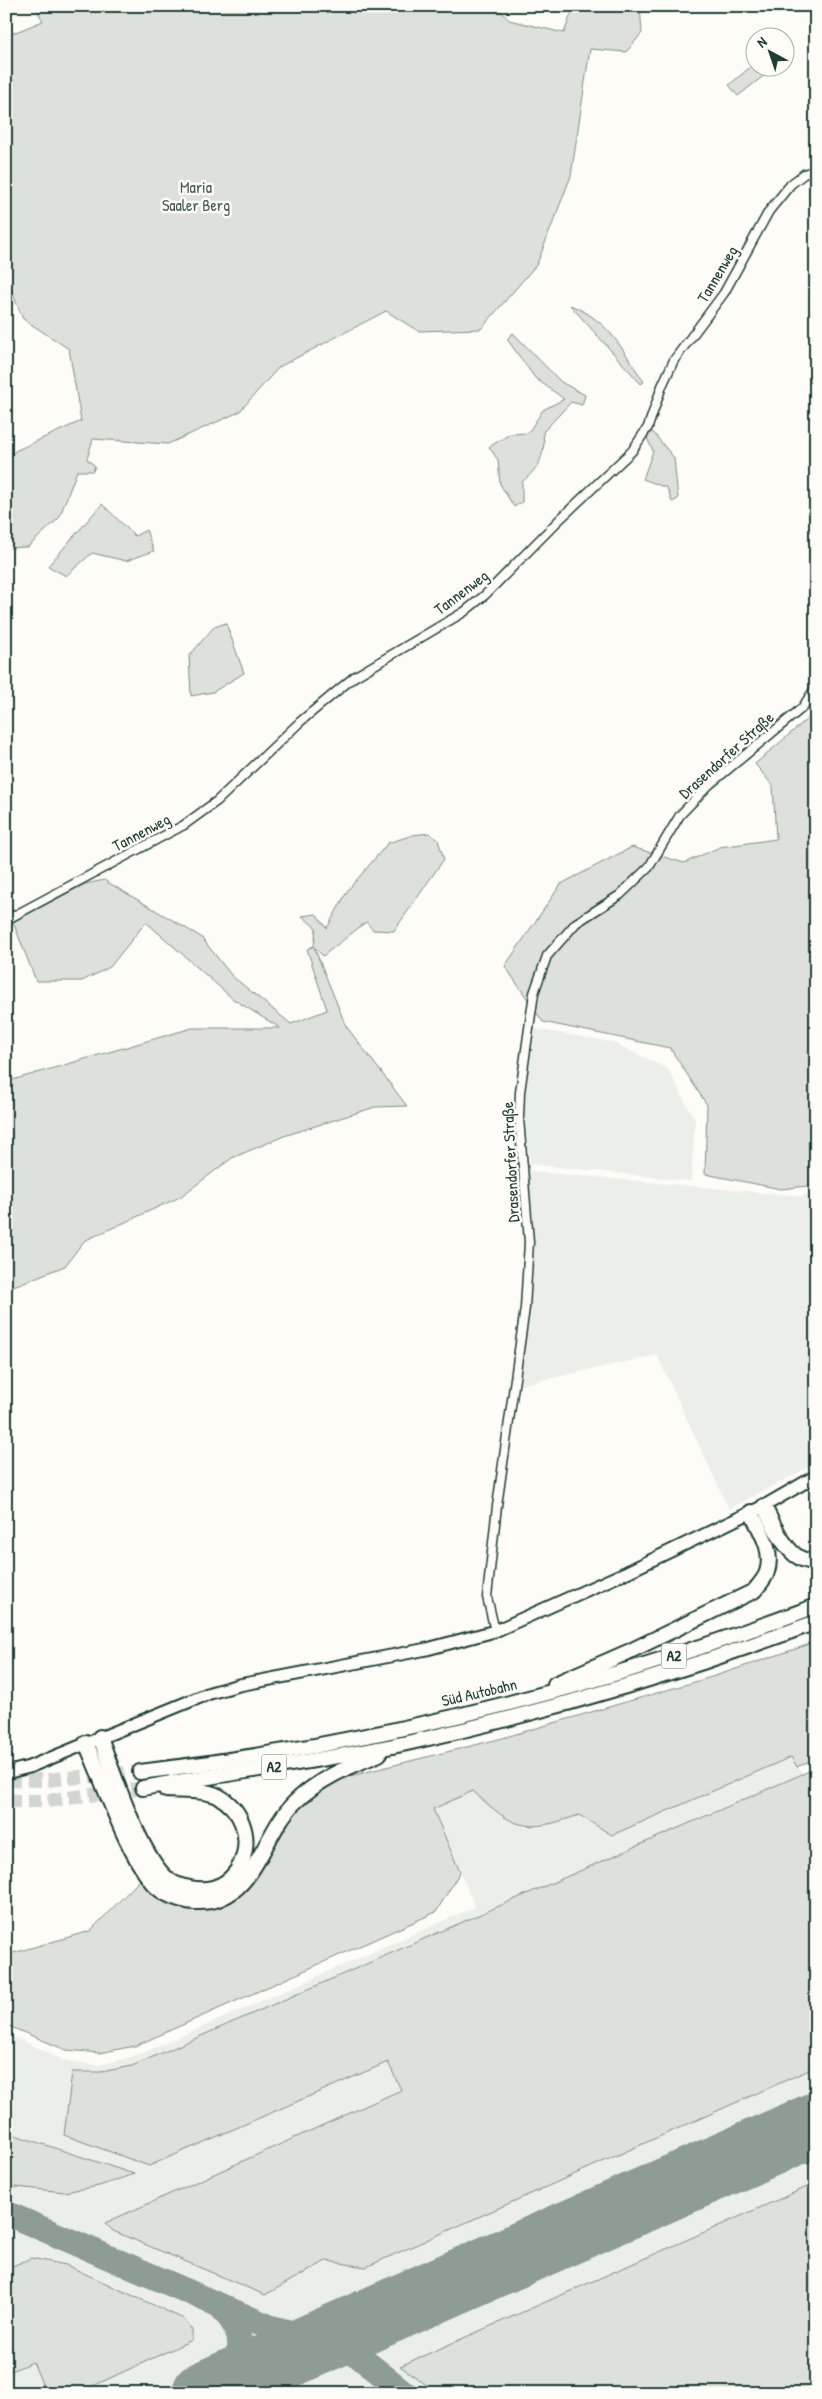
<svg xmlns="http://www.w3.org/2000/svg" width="822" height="2399" font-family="'Patrick Hand',sans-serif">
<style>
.built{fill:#eceee9}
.green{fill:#dde0db;stroke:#7e8e88}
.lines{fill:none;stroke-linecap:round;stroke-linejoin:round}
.taxiway{stroke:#8e9c96;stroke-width:25}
.runway{stroke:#8e9c96;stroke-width:64}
.motorway-tunnel{stroke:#d1d6d0;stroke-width:14;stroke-dasharray:14 7;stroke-linecap:butt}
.minor-casing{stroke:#1f3d34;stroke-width:11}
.secondary-casing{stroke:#1f3d34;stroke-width:15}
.motorway-casing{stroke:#1f3d34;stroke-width:18}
.minor{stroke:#fdfcf7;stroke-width:8}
.secondary{stroke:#fdfcf7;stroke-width:11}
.motorway{stroke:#fdfcf7;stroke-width:14}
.labels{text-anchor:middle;stroke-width:5;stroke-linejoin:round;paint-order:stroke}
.shield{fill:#fdfcf7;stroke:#62766e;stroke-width:1}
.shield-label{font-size:15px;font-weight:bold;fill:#1f3d34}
.park-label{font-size:16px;fill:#455e55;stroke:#fdfcf7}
.street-label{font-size:16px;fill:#1f3d34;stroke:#fdfcf7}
</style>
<rect width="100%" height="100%" fill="#fdfcf7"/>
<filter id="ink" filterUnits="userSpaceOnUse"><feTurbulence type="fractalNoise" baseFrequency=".02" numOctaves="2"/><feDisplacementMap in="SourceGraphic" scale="10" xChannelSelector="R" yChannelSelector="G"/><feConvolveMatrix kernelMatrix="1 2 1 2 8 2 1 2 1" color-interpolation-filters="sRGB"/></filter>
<g filter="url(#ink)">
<g class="built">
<path d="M535,1029L612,1042L668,1069L695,1120L691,1181L530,1164L523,1102Z"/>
<path d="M528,1171L800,1196L816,1194V1463L729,1509L657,1355L520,1385L535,1246Z"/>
<path d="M792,1757L816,1793V2393H6V2033L63,2060L96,2065L113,2062L143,2053L475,1907L433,1809L474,1791L495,1811L511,1821L526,1827L542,1826L579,1815L612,1835Z"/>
</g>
<g class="green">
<path d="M35,6H496L509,20L564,33L574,6H640L642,33L626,52L590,49L571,176L537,264L481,329L418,331L386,311L279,367L239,412L168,444L93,439L87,459L95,466L93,471H77L59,518L28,547L6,548V463L15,451L81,421L69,349L23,319L6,277V36L43,21Z"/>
<path d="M754,64V68H769L771,70L738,96L729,85Z"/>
<path d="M570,305C610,321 621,348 644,382L641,384Z"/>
<path d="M513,333L561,382L585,395L582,405L571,402L543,432C546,454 540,467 522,482V502L514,507L500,484L498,460L489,447L510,434L528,433L543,410L564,399L535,378L507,339Z"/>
<path d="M652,431L674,458L678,499L672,502L667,488L643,479L653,451L647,438Z"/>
<path d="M102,504L135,536L146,530L154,551L126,561L92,553L66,576L48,566Z"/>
<path d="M226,623L244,673L213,692L191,696L189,656L214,627Z"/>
<path d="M814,713H816V1185L781,1189L705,1174L707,1105L670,1048L543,1022L505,966L561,884L632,847L684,863L720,847L776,839L773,786L755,764Z"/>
<path d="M429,833L438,840L444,859L394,931L373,930L366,922L323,956L314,947L346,1026L407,1106L375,1107L284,1136L232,1158L180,1197L84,1241L65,1266L6,1289V1079L9,1081L192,1028H280L233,999L146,922L110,967L82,981H36L13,922L85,884L104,880L201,937L232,976L291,1024L327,1010L307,949L314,946L316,928L302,916L316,914L327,928L348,890L388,843L413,835Z"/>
<path d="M816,1642V1758L797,1767L791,1757L612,1835L579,1815C525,1834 514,1829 473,1791L433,1809L460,1872L436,1912L425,1917L135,2046L99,2053L66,2050L6,2025V1955L90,1931L142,1878L174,1905L198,1908L217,1905L237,1896L252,1883L283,1829L297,1809L318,1790L342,1778L499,1739L715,1676Z"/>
<path d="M816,1768V2067L366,2267L326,2261L265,2295L113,2231L105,2223L401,2090L388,2062L149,2166L64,2135L72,2072H101L132,2066Z"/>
<path d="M6,2132L134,2174L99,2186L64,2192L6,2186Z"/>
<path d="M816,2183V2393H438L400,2366Z"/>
<path d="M31,2258L66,2265L184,2319L192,2330V2340L78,2393H46L33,2362L6,2373V2269Z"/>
</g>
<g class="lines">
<g class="taxiway">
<path d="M6,2213L270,2327L293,2333L338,2334"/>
<path d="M333,2336L405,2393"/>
<path d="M217,2387C245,2357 249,2337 219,2305"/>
</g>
<path class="runway" d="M204,2393L816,2124"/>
<g class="motorway-tunnel">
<path d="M6,1779L44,1780L140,1772"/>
<path d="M6,1801H47L143,1788"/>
</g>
<g class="minor-casing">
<g id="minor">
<path d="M6,920L184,825L217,801L301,721L354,677L464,612L485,595L559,520L632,451L648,427L662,386L674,360L724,293L769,211L791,184L804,174L816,170"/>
<path d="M495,1631L487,1597L497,1506L525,1308L529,1242L519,1118L520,1092L534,993L547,956L576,923L620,895L649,867L680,815L709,785L802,708L816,687"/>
</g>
</g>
<g class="secondary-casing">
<path id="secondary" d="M6,1773L29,1767L210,1693L239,1685L427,1649L495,1631L627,1572L764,1506L816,1476"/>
</g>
<g class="motorway-casing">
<g id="motorway">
<path d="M764,1506C771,1521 785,1551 800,1558C805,1561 811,1561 816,1563"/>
<path d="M555,1684L628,1652L754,1591C758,1586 765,1579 767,1572C774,1550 760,1531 751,1512"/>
<path d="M100,1737C113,1772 141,1859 169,1880C175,1885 183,1887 190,1888C246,1900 267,1823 218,1796C204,1789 181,1791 166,1790"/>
<path d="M86,1743C105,1785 124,1846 151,1881C160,1893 173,1898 187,1901C253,1912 259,1838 294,1803C318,1779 348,1767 379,1754"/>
<path d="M140,1772C371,1745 599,1688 816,1606"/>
<path d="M143,1788C231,1772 319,1762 407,1743C546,1712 683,1672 816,1622"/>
</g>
</g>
<use href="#minor" class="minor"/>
<use href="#secondary" class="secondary"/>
<use href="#motorway" class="motorway"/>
</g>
</g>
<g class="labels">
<g class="shield">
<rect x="661.5" y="1643.5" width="25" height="25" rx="4"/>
<rect x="261.5" y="1754.5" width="25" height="25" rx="4"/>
</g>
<g class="shield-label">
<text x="674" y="1661">A2</text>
<text x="274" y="1772">A2</text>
</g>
<g class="park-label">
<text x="196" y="193">Maria<tspan x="196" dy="18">Saaler Berg</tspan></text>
</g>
<g class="street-label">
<text transform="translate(717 274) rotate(-59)" y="6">Tannenweg</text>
<text transform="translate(461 592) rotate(-37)" y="6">Tannenweg</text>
<text transform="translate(726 755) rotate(-42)" y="6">Drasendorfer Straße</text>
<text transform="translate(141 832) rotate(-28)" y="6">Tannenweg</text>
<text transform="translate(510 1162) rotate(-93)" y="6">Drasendorfer Straße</text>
<text transform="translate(479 1692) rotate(-13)" y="6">Süd Autobahn</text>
</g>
</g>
<rect width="822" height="2399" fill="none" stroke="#fdfcf7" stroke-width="25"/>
<rect x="12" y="12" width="797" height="2374" fill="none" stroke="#1f3d34" stroke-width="2" filter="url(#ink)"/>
<g transform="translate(770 52) rotate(320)"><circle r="24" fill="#fdfcf7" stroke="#a4b0a9"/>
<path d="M0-4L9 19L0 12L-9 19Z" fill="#1f3d34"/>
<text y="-8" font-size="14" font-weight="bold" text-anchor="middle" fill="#1f3d34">N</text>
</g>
</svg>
